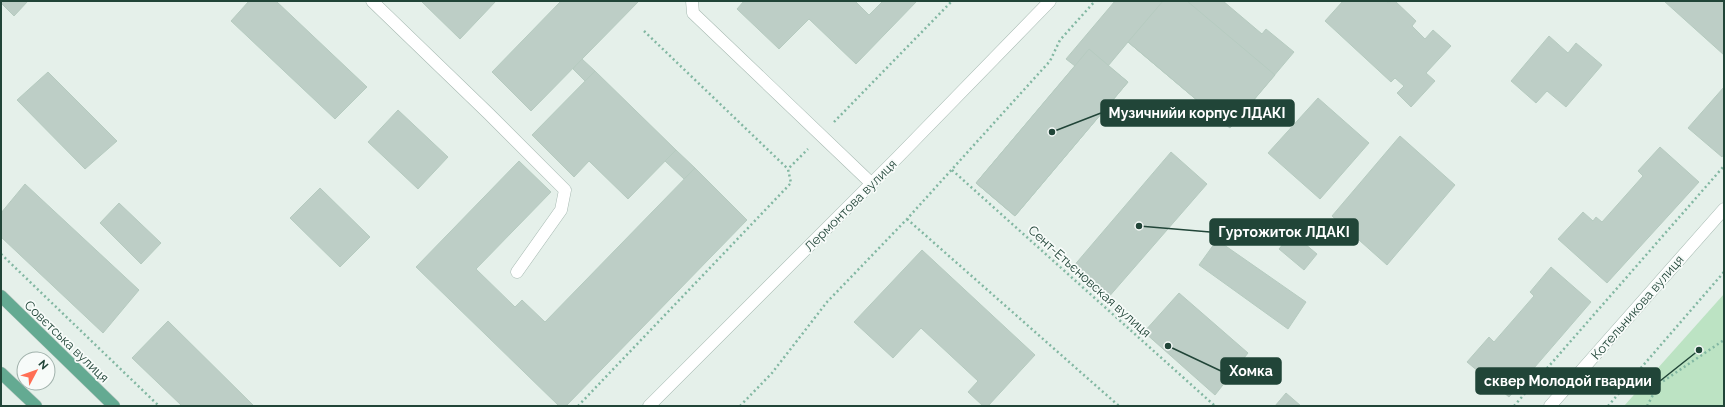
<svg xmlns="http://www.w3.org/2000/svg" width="1725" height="407" font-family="Raleway,sans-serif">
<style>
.green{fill:#bce3c3}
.building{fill:#bdcec6;stroke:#b6cbc0}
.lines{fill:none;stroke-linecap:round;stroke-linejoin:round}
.service-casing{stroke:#a6b9b1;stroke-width:13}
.minor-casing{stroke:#a6b9b1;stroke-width:13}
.tertiary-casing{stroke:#a6b9b1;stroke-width:13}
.primary-casing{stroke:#c1cbc7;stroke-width:13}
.path{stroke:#82b7a2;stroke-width:2.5;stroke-dasharray:2 3;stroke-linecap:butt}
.service{stroke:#fff;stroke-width:12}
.minor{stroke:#fff;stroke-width:12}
.tertiary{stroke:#fff;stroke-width:12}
.primary{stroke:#64aa92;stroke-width:12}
.labels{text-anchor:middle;stroke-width:3.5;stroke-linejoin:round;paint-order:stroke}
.street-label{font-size:13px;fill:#214538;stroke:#f7fbf9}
.leader{fill:none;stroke:#214538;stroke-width:1.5}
.callout-dot{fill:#214538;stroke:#f7fbf9;stroke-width:1.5}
.callout{fill:#214538;stroke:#214538;stroke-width:1.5}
.callout-label{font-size:14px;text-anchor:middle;font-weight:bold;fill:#fff}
</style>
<rect width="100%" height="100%" fill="#e5f0ea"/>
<path class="green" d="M1724,294V406H1624Z"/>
<g class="building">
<path d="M1,1H28L14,16L1,3Z"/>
<path d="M249,1H276L367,87L335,119L231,21Z"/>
<path d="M421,1H496L460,39Z"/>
<path d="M561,1H639L531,111L492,72Z"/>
<path d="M744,1H855L869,15L883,1H917L856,64L809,19L779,49L737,9Z"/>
<path d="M1115,1H1223L1262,34L1266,29L1294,52L1230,128L1128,42L1108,66L1128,82L1015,216L976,183L1075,66L1066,59Z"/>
<path d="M1163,1H1187L1275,75L1230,128L1128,42Z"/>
<path d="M1343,1H1386L1387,2L1395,1L1416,21L1412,26L1425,39L1433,30L1451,46L1426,73L1435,81L1411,107L1397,93L1404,86L1395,78L1391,82L1325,21Z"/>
<path d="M1664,1H1724V55Z"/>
<path d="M1549,36L1568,53L1576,43L1602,65L1566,107L1547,91L1536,103L1511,81Z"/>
<path d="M1089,49L1128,82L1015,216L976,183Z"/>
<path d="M582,59L595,71L585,81L573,69Z"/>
<path d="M595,71L676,150L628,199L589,161L574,177L532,135Z"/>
<path d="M48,72L117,141L85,169L17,100Z"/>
<path d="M1724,87V154L1722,157L1688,128Z"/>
<path d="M1318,98L1369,143L1320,199L1268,153Z"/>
<path d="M398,110L448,157L418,189L368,142Z"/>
<path d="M1400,136L1455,185L1387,265L1332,216Z"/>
<path d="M1660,147L1699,182L1607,283L1558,239L1583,212L1593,221L1596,217L1602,222L1643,176L1638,171Z"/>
<path d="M676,150L695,168L684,179L665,161Z"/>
<path d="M1171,152L1207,184L1107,299L1072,268Z"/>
<path d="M519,161L551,192L476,269L515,307L522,300L545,322L695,168L747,220L566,406H559L416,267Z"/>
<path d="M25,184L139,290L103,333L1,237V213Z"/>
<path d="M320,188L370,237L340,267L290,218Z"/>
<path d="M119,203L161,243L141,264L100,223Z"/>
<path d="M1292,233L1317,254L1304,270L1279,249Z"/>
<path d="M1217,240L1306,302L1288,329L1199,265Z"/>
<path d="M922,250L1035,355L988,406H983L968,392L978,381L921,328L893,358L854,322Z"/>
<path d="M1551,267L1591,302L1509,397L1467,362L1489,337L1494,342L1534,296L1530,292Z"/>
<path d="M1179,293L1248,353L1215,395L1144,332Z"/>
<path d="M168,321L254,406H182L132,358Z"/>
<path d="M1286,393L1301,406H1275Z"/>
</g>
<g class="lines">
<g class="service-casing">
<g id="service">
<path d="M372,1L489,114L565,190L561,210L517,272"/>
<path d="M692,1L693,13L872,184"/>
</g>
</g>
<g class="minor-casing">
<path id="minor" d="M1550,406L1724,209"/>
</g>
<g class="tertiary-casing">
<path id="tertiary" d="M649,406L898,157L1050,1"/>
</g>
<g class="primary-casing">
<g id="primary">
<path d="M1,296L114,406"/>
<path d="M1,373L36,406"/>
</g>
</g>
<g class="path">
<path d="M644,31L788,169"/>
<path d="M834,122L952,1"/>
<path d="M952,170L1215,406"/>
<path d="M907,219L1119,406"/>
<path d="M1,254L159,406"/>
<path d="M578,406L791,183L788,169L808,149"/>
<path d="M740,406L772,373L827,302L907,219L1050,61L1060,40L1095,1"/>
<path d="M1514,406L1724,166"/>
<path d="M1608,406L1724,272"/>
<path d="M1647,406L1659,384L1724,340"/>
</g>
<use href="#service" class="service"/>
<use href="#minor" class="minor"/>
<use href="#tertiary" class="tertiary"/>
<use href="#primary" class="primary"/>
</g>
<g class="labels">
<g class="street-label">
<text transform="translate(850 205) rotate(-45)" y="5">Лермонтова вулиця</text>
<text transform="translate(1090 281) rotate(42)" y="5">Сент-Етьєновская вулиця</text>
<text transform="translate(1637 307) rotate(-49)" y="5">Котельникова вулиця</text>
<text transform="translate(67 341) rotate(44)" y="5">Совєтська вулиця</text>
</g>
</g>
<path class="leader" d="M1052 132L1101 113M1139 226L1210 232M1168 346L1221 371M1699 350L1660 381"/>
<g class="callout-dot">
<circle cx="1052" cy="132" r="4"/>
<circle cx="1139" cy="226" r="4"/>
<circle cx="1168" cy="346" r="4"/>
<circle cx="1699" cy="350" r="4"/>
</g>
<g class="callout">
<rect x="1101" y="100" width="193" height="26" rx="4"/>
<rect x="1210" y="219" width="148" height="26" rx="4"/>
<rect x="1221" y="358" width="60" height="26" rx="4"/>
<rect x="1476" y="368" width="184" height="26" rx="4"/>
</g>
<g class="callout-label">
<text x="1197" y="118">Музичнийи корпус ЛДАКІ</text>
<text x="1284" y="237">Гуртожиток ЛДАКІ</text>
<text x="1251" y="376">Хомка</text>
<text x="1568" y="386">сквер Молодой гвардии</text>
</g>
<rect width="1725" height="407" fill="none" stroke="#214538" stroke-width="4"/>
<g transform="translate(36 371) rotate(49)"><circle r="19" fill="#f7fbf9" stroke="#a1b2ac"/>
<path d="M0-3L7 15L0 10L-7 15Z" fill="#ff6f54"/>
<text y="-6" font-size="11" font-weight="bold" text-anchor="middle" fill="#214538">N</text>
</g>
</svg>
